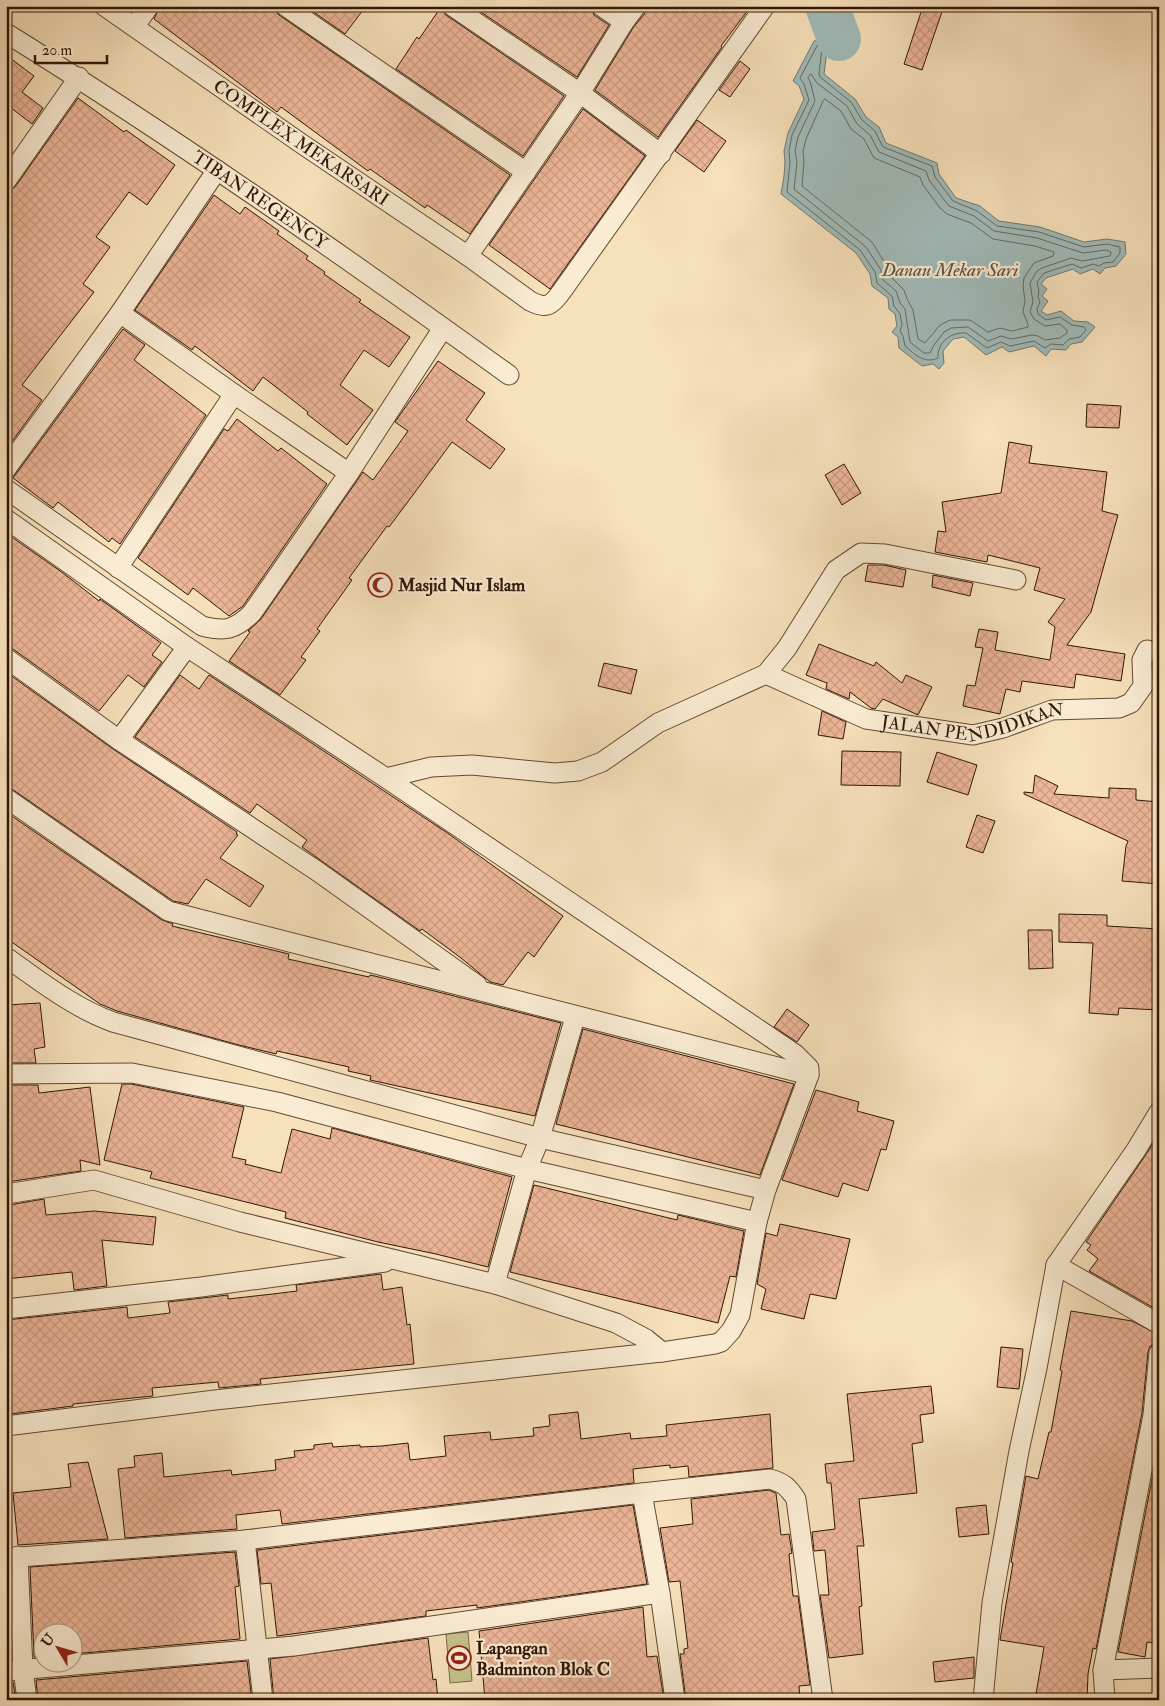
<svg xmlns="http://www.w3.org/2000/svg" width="1165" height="1706" font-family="'IM FELL Double Pica',serif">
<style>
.pitch{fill:#c4c18b;stroke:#7a6c48}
.water{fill:#a0bbb9;stroke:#747971}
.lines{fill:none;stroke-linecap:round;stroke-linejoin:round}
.shore{stroke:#68685f;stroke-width:1}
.river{stroke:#a0bbb9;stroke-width:44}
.building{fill:url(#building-cross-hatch);stroke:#311605}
.street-casing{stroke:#624932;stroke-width:21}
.street{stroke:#faecd3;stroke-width:19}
.labels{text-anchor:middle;stroke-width:4.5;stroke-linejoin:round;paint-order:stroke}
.street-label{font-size:18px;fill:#311605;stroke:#faecd3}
.poi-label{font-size:18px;font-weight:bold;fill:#311605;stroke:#faecd3;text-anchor:start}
.water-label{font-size:19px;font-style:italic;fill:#585044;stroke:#faecd3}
</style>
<defs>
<pattern id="building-cross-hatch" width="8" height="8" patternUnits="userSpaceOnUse" patternTransform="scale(1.25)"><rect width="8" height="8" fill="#edb698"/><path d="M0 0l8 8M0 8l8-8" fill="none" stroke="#cc9c82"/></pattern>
</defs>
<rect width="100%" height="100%" fill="#f7e1bb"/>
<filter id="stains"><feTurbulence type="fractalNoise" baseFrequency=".004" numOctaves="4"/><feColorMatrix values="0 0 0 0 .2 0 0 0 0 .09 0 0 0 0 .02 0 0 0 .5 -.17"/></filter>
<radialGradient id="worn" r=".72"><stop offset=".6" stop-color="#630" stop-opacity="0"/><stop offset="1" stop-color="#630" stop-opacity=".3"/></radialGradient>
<path class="pitch" d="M468,1632L472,1681L450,1683L446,1634Z"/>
<path class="water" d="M839,39L827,51L824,74L855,99L866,117L879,127L886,143L937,163L939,174L956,198L980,206L999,221L1040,227L1084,242L1107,239L1125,242L1126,254L1116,266L1105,268L1100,274L1093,269L1080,274L1073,269L1046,278L1041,284L1047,289L1042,296L1048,301L1041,311L1047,315L1061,311L1074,321L1088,322L1095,327L1082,342L1071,344L1066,350L1051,349L1046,356L1034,346L1009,352L1002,347L986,355L964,337L953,339L943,351L944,363L939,369L933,364L922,366L899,348L898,337L892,332L897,326L895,314L889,309L888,298L872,286L870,274L856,253L781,194L784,176L785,162L784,151L788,133L804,99L799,86L793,81L814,41Z"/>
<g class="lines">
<g class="shore">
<path d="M820,45L822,48L819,73L820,77L851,102L862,120L875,131L883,147L932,166L935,177L953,201L977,211L997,226L1039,232L1084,247L1107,244L1120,247V253L1113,262L1104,263L1099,266L1093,264L1081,268L1072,264L1044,273L1037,282L1039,291L1038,297L1040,302L1037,309L1038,314L1046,320L1060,317L1072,325L1084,327L1086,330L1080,337L1069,339L1063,345L1051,344L1045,348L1034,341L1010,346L1001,342L987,348L966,333C951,332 937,342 938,358C925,364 915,355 905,346L903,336L900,331L902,325L900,314L894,306L892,296L877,283L875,272L860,250L787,192L790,162L789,151L792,135L809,100L804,84L800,78L817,46Z"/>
<path d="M811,74L817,83L847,106L857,124L870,135L879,152L926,171L929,180L949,206L974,216L994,231L1037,238L1083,253L1106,250L1111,252L1110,256L1082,261L1071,258L1042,268L1037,271L1030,283L1033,302L1030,312L1034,319L1045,326L1060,324L1067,330V333L1060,338L1045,340L1038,336L1032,335L1011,339L1001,336L988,341L968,327L951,328L944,332L934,345L930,353H924L910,342L905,309L900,303L896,291L883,280L881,270L866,247L794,189L797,162L795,151L798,137L815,101L810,81L808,78Z"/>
<path d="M825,99L841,111L851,129L864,139L874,158L920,177L923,185L940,208L947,214L971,223L993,239L1035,246L1054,252L1053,256L1034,263L1024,278L1023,286L1025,301L1023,312L1028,324V327L1012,331L1000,328L988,332L970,320H950L940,325L925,343L918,339L913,310L907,299L904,290L890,276L886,265L872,242L802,186L804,162L803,151L806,139L823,101Z"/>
</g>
<path class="river" d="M827,6L839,39"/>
</g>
<g class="building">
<path d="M160,6H274L275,11L279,15L510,175L470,234L427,205L425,208L370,169L368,171L281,107L277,112L154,19Z"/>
<path d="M305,6H366L345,34Z"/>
<path d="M472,6H590L594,15L609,25L577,77Z"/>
<path d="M647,6H751L721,46L722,47L658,137L595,90L633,28L645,13Z"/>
<path d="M923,6H944L922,70L904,64Z"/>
<path d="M441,7L446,15L564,96L523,156L396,69L417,37L419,39Z"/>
<path d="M6,55L34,76L22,92L43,108L32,124L10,107L6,113Z"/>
<path d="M740,61L750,69L730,97L719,90Z"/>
<path d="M78,98L124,132L126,130L175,165L147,205L129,192L96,237L110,247L83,284L94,292L22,385L42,400L6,450V192L15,187Z"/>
<path d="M583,109L645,156L550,289L489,245Z"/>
<path d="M697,120L726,141L704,172L675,151Z"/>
<path d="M214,195L240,214L245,207L279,231L277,234L308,256L306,259L325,272L324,274L361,300L359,302L410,337L389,367L364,350L340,385L373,410L347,445L307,414L308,412L263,377L253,391L195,346L192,350L135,310Z"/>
<path d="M123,329L145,345L134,360L206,415L120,544L112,538L109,542L58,502L53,508L13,478Z"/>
<path d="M438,361L485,393L466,420L505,449L490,469L452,442L407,503L389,527L387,526L349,578L352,580L317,629L320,631L301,657L306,660L280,695L229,661L250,632L248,631L261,619L363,472L373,480L408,431L395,422Z"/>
<path d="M1087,404L1121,406L1119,428L1086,427Z"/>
<path d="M237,419L278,451L281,448L327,484L243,606L229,616L193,588L188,595L138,558L224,429L228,431Z"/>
<path d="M1009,442L1032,446L1029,463L1107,472L1102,511L1118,515L1091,612L1067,645L1125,654L1121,681L1076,674L1074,688L1022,681L1020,692L1006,689L1000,714L963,706L967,685L975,686L983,648L975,647L979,629L998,632L995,650L1050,660L1055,627L1048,622L1065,599L1034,590L1040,568L988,555L987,562L935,552L938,531L946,532L942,502L1001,493Z"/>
<path d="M844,464L861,493L842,505L825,475Z"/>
<path d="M6,533L63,573L99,601L100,599L161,643L152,655L162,662L144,687L128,675L99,711L13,649L6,647Z"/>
<path d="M868,565H884L906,570L903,587L865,581Z"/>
<path d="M933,575L973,583L970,596L932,587Z"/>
<path d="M819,644L874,666L876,662L902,683L906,675L932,687L918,715L883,699L875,709L871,708L850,692L849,699L826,689L827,683L806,675Z"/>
<path d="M1159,649V674L1154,673L1153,662Z"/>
<path d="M604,663L637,670L631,694L598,686Z"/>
<path d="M6,672L113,749L237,832L236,834L238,835L220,858L264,886L250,907L206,879L188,904L173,901L12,789L6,787Z"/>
<path d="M180,675L199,689L209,675L446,832L563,916L534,957L528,952L503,985L490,982L461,958L422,929L420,931L302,847L307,840L257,804L250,813L135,737Z"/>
<path d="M822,711L846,722L843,739L818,735Z"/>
<path d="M842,751L901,752L900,786L841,785Z"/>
<path d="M937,752L977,765L968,795L927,782Z"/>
<path d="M1035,775L1058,786L1054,794L1109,798V788L1136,789V800L1159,802V884L1122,881L1126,846L1128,841L1024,794V792L1033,793Z"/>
<path d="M6,812L162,920L173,924L172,926L289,954L288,959L369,977L370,975L379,977L561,1023L535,1116L370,1080L371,1076L348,1071L349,1067L277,1051L276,1054L235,1044L117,1011L100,1004L6,938Z"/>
<path d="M977,815L995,821L983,853L966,847Z"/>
<path d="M1059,914L1107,915V926L1159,929V1010L1119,1008L1118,1015L1089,1013L1093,943L1059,942Z"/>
<path d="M1028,930H1052L1053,968L1029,969Z"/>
<path d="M40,1003L45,1047L34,1049L36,1063H6V1005Z"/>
<path d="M787,1009L809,1025L797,1042L774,1027Z"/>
<path d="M583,1029L794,1084L760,1175L556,1124Z"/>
<path d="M122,1084H131L244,1107L232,1157L246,1160L245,1164L281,1173L292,1129L330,1139L332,1128L512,1177L488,1267L436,1254L378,1242L285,1218L286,1212L150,1178L152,1172L104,1160Z"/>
<path d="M6,1085H38L39,1093L90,1087L100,1165L80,1160L81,1171L7,1182Z"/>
<path d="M816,1090L859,1102L857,1111L894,1121L886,1150L881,1149L868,1191L843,1183L838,1197L782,1180Z"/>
<path d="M1159,1134V1311L1089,1271L1098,1259L1087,1250L1091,1245L1086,1242L1145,1156Z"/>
<path d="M534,1185L677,1220L678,1215L744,1231L736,1277L730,1276L718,1323L510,1272Z"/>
<path d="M44,1199L46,1215L94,1211L156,1217L153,1245L102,1240L107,1286L74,1290L72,1272L6,1279V1217H10L9,1205Z"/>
<path d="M780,1224L850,1239L836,1299L810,1294L804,1319L761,1309L766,1289L757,1284L766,1233L777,1236Z"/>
<path d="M381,1274L383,1290L402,1287L407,1325L410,1324L414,1364L260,1379L261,1384L219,1388L218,1382L152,1388L153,1396L73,1404V1406L10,1414L9,1405L6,1406V1320L127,1307L128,1318L170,1313L168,1302L228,1295V1299L273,1294L297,1291L296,1285Z"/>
<path d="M1071,1311L1132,1321L1159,1335V1342L1150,1346L1148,1352L1142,1413L1096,1649L1093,1648L1088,1674L1087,1700H1035L1044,1647L1000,1640L1013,1563L1011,1562L1026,1476L1038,1479L1049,1432H1051L1062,1371L1060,1370Z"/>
<path d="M1001,1347L1023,1349L1019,1389L997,1387Z"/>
<path d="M931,1386L934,1413L920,1415L923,1442L912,1444L917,1493L859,1499L864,1546H857L862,1606L859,1607L863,1654L829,1658L820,1595H829L825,1550L814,1551L812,1532L835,1529L831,1483H827L825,1464L854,1461L847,1394Z"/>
<path d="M578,1412L581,1439L630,1433L631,1439L667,1436L666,1425L770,1414L773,1468L689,1477L688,1466L670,1468V1465L633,1469L634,1483L282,1524L280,1510L236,1515L237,1529L125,1538L118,1469L135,1467L134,1456L162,1453L164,1477L231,1470L232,1475L276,1470L275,1460L295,1457L294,1451L314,1449V1445L332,1443L333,1447L360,1445V1447L382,1446L408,1443L410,1460L446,1456L444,1436L490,1432L491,1440L534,1436L533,1428L550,1426L549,1415Z"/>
<path d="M1159,1444V1644L1147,1642L1145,1657L1118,1652Z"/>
<path d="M88,1462L108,1539L18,1545L13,1493L71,1487L68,1464Z"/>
<path d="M769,1490L776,1493L781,1535L789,1534L792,1553L789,1554L793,1596H798L810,1685L799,1686L800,1700H686L680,1654H684V1649L688,1648L680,1581L669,1582L660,1528L693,1524L691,1499Z"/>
<path d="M633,1505L647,1584L477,1608V1605L426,1611V1616L277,1636L271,1583L261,1584L257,1550Z"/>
<path d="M986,1505L989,1534L959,1537L956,1508Z"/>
<path d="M235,1552L239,1586L235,1587L240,1639L72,1654V1634H42V1657H34L30,1567Z"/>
<path d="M643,1607L647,1657L657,1656L664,1700H485L479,1631Z"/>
<path d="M6,1616H9L11,1659L6,1660Z"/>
<path d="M428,1638L433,1680L436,1679L438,1700H274L270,1659Z"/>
<path d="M974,1657V1678L935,1682L933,1662Z"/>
<path d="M247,1661L252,1700H38L36,1680Z"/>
<path d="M6,1682H13L16,1700H6Z"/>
</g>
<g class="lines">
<g class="street-casing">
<g id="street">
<path id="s1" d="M104,6L302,144L468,256L530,301C547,310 552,305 562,291L765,6"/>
<path d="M285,6L526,172"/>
<path d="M452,6L580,93L661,154"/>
<path d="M601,6L624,22"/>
<path d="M135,26L149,6"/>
<path id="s2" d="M6,33C178,140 344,256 509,375"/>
<path d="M6,181L79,77"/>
<path d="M468,256L580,93L624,22L636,6"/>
<path d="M120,313L234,394L349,473"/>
<path d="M6,469L120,313L217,170"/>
<path d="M6,489L202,626C225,632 235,630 252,613L349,473L443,328"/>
<path d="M6,519L187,647L386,778L795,1054L809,1068V1075L766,1190L757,1222L740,1315L731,1331L721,1342L715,1344L662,1352L215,1400L6,1426"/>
<path d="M118,568L234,394"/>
<path d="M6,658L119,740L317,871L477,985"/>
<path id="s3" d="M766,674L866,719L973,735L1003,728L1052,710L1119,708L1131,703L1143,686L1142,660L1147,650"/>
<path d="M119,740L187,647"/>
<path d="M386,778L431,767L472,765L555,773L578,771L602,762L658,723L766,674L787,648L836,570L861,553L885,554L1016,580"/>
<path d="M6,798L168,911L809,1075"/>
<path d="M6,957C40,981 74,1008 113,1022L540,1138L766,1190"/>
<path d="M6,1074L132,1073L277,1102L527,1169L757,1222"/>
<path d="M6,1194L94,1180L240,1222L495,1284L616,1323L646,1339L662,1352"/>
<path d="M1056,1265L1159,1324"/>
<path d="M495,1284L527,1169L540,1138L575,1017"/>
<path d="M6,1309L201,1287L385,1262"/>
<path d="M642,1493L660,1593L675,1700"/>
<path d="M245,1540L263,1700"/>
<path d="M18,1556L23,1669L27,1700"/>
<path d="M6,1558L245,1540L642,1493L770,1479C784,1483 788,1487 796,1499L823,1700"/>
<path d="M1103,1670L1159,1668"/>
<path d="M6,1671L294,1646L660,1593"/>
<path d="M983,1700L992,1603L1019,1451L1037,1368L1056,1265L1136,1150L1159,1112"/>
<path d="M1105,1700L1103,1670L1153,1415L1159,1353"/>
</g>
</g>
<use href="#street" class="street"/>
</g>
<defs>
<g id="mosque-ring" transform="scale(1.25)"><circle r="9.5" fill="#faecd3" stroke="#8f2418" stroke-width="1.5"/><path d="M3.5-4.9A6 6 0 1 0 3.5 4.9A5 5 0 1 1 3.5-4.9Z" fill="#8f2418"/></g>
<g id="stadium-ring" transform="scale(1.25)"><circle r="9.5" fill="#faecd3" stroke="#8f2418" stroke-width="1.5"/><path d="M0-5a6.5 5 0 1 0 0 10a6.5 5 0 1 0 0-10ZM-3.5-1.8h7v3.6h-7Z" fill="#8f2418"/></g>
</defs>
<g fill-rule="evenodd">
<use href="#mosque-ring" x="380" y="585"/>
<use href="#stadium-ring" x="459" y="1658"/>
</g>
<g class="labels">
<g class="street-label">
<text dy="6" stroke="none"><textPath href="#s1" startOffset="240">COMPLEX MEKARSARI</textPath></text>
<text dy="6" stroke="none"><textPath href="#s2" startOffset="304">TIBAN REGENCY</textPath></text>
<text dy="6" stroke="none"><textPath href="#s3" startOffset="219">JALAN PENDIDIKAN</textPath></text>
</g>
<g class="poi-label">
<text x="398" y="591">Masjid Nur Islam</text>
<text x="476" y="1654">Lapangan<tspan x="476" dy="21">Badminton Blok C</tspan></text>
</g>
<g class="water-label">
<text x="950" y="276">Danau Mekar Sari</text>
</g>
</g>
<rect width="1165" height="1706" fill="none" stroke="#f7e1bb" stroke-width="25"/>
<rect x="8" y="8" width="1150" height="1691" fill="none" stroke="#311605" stroke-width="2.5"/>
<rect x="12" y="12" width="1140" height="1681" fill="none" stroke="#311605"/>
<g transform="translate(58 1648) rotate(308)"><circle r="24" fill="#faecd3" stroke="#aa9681"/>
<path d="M0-4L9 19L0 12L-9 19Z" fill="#8f2418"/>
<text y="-8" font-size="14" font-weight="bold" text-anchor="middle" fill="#311605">U</text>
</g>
<path d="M35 55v8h72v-8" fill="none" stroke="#311605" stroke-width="2.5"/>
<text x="42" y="55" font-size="15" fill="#311605" stroke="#faecd3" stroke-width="4" paint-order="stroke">20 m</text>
<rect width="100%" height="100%" filter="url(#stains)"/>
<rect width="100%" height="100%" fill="url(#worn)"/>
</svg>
